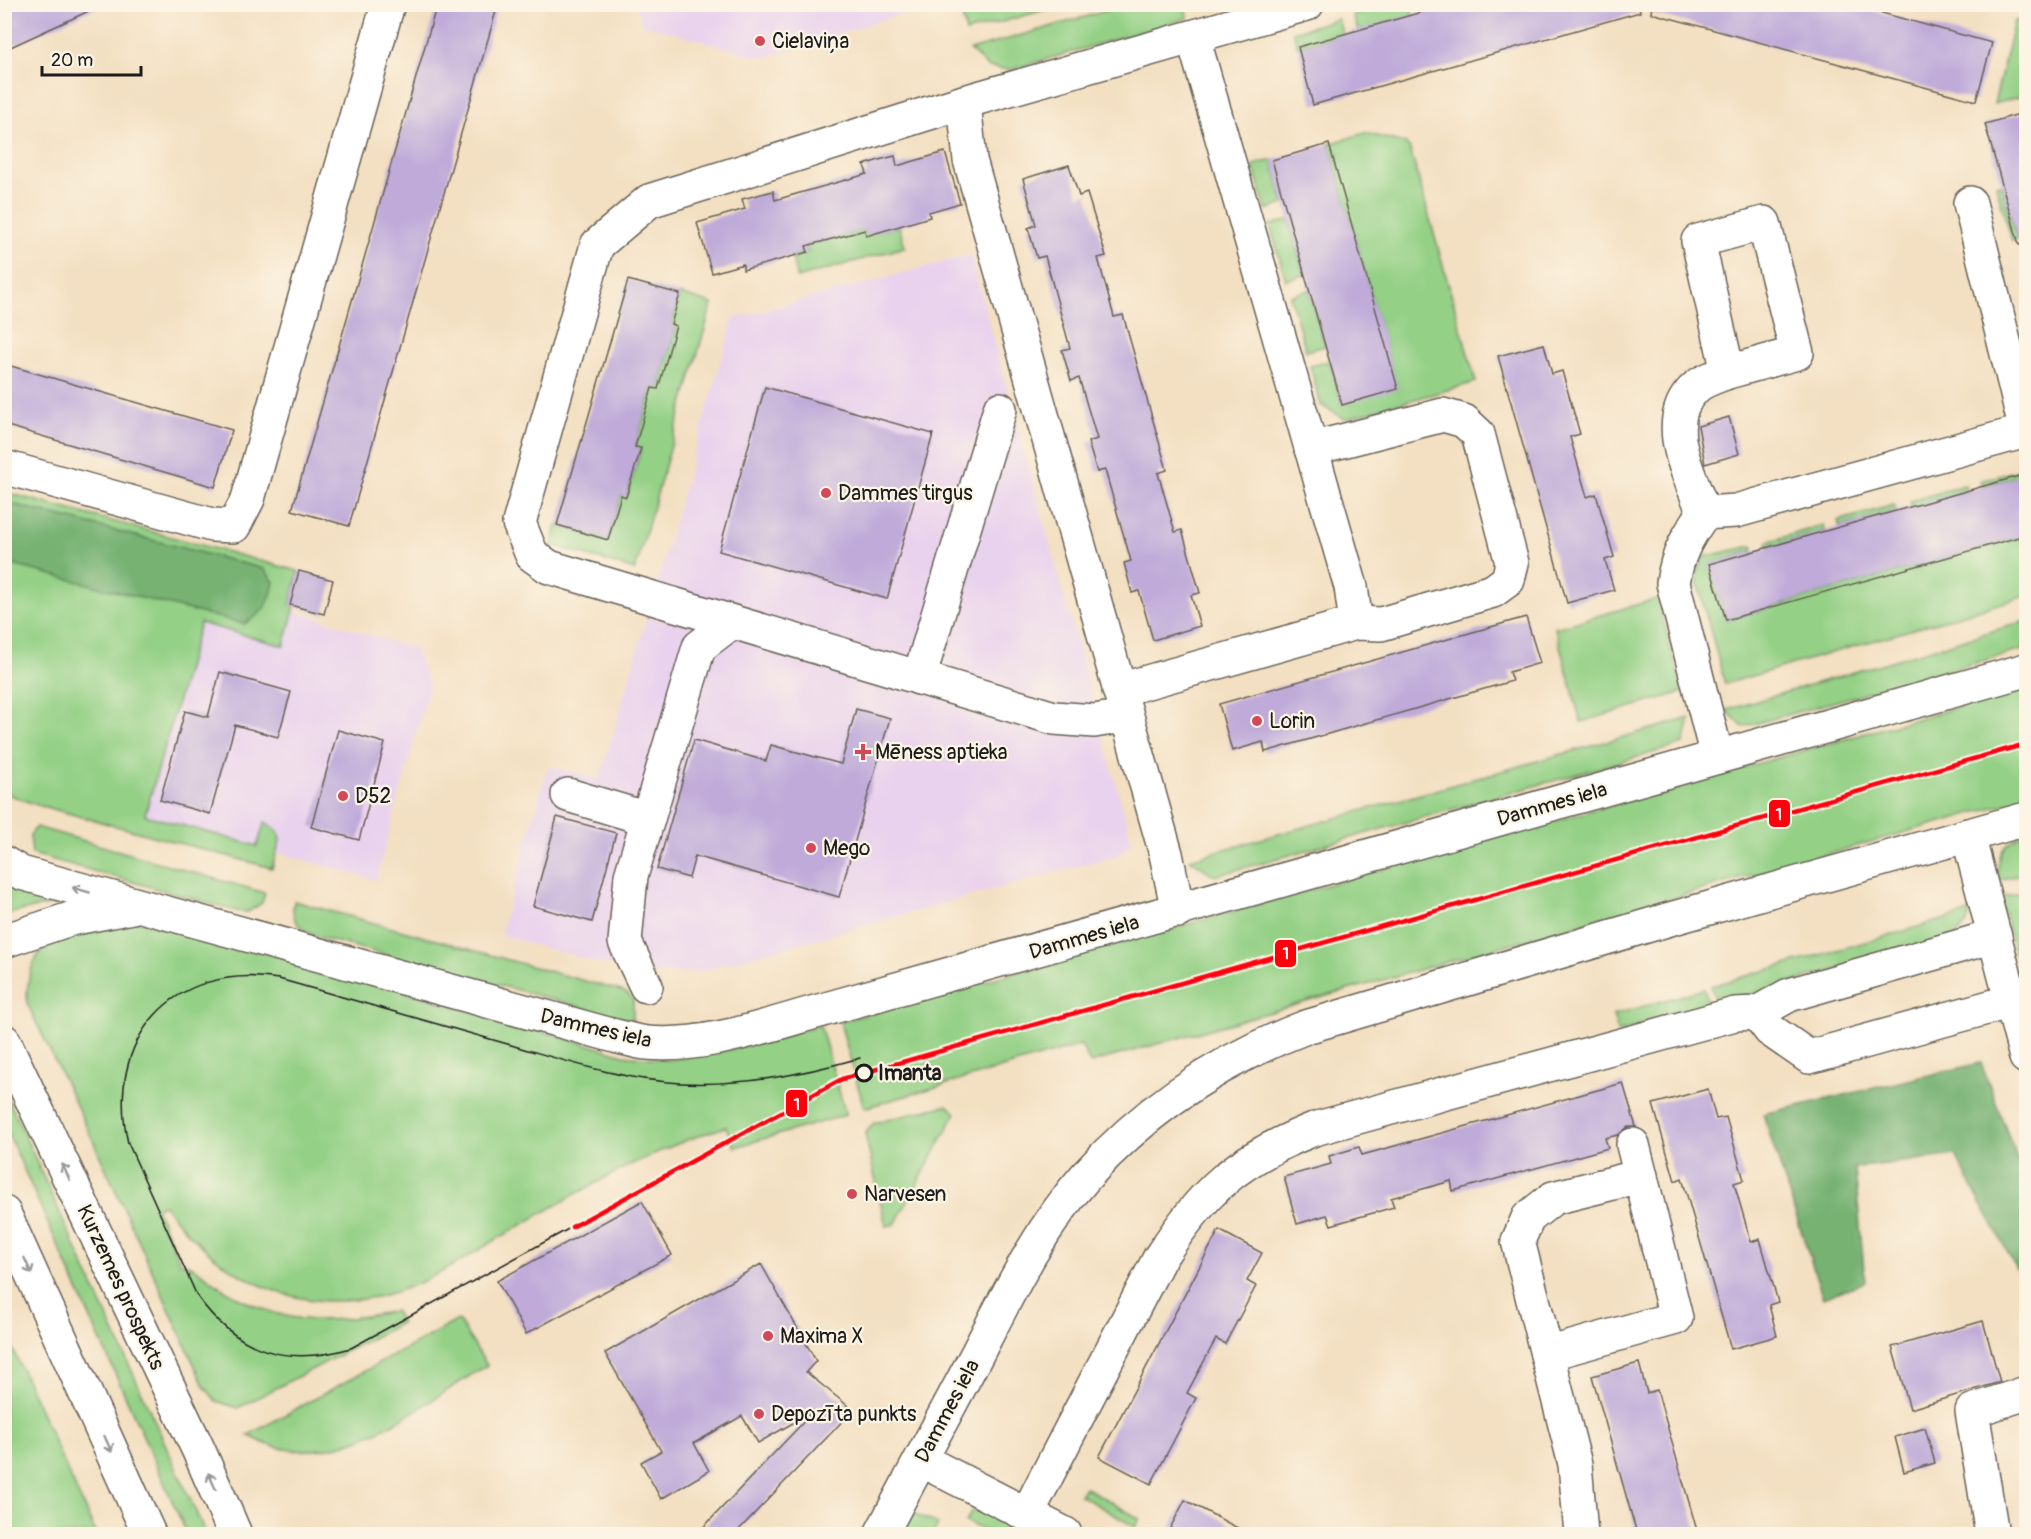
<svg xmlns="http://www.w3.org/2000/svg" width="2031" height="1539" font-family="Pangolin,sans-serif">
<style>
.built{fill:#e9d2ed}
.green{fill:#94d086;stroke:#587651;stroke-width:1.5}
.forest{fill:#77b273;stroke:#4a6748;stroke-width:1.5}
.building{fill:#bfaad9}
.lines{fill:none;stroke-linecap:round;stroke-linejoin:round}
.minor-casing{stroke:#676056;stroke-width:36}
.major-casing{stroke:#676056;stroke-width:36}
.minor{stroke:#fff;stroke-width:33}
.major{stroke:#fff;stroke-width:33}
.tram{stroke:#1c1c1c;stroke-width:1.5}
.tram-1-casing{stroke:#fcf5e5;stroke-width:9}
.tram-1{stroke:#ff000c;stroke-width:4.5}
.oneway{stroke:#999}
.poi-dot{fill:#d1495b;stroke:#fcf5e5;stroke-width:2}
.stop-dot{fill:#fcf5e5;stroke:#1c1c1c;stroke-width:3}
.labels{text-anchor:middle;stroke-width:4.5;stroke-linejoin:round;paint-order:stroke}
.poi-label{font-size:21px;fill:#1c1c1c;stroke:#fcf5e5;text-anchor:start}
.street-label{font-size:21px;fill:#1c1c1c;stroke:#fcf5e5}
.stop-label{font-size:21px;font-weight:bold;fill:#1c1c1c;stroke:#fcf5e5;text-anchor:start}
.line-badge{stroke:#fcf5e5;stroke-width:2}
.badge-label{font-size:16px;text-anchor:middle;font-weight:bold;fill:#fff}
</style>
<rect width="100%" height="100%" fill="#fcf5e5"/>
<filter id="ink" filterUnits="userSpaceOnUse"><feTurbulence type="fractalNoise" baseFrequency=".0167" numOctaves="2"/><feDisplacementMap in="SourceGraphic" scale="12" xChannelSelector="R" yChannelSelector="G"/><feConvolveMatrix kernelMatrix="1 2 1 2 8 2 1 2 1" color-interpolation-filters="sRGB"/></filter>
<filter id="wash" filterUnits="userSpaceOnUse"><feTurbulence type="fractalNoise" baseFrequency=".008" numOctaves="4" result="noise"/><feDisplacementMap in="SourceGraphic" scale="24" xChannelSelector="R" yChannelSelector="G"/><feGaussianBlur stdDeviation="1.35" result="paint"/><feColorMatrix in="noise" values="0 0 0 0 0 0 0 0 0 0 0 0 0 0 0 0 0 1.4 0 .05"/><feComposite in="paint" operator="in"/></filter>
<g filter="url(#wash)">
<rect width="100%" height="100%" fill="#f3dfc1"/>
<g class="built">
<path d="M636,5V4L929,5L763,58L642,24Z"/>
<path d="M970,255L1132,842L1121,854L697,972L657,973L598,963L500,935L548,766L600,779L733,319Z"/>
<path d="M294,611L415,649L429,686L376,880L145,815L200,623L284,646Z"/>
</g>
<g class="green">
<path d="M959,4H1063V5L966,32Z"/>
<path d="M1391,4L1410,5L1413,15L1358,31L1353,15Z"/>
<path d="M1126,5H1184L1188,18L1010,70L988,67L970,50Z"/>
<path d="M1338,19L1343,35L1298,47L1293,32Z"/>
<path d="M2026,19V95L1994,104L2014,21Z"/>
<path d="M1365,133L1404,143L1410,149L1476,382L1345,419L1321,405L1310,366L1329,361L1342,404L1397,388L1329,144Z"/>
<path d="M1272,160L1284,204L1266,210L1253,165Z"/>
<path d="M2001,184L2017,239L2012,241L1996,185Z"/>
<path d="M1289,220L1304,275L1286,280L1270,225Z"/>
<path d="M899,226L905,247L797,278L792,257L808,252L806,246L865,230L866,235Z"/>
<path d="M1309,290L1325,346L1306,351L1290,296Z"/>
<path d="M680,294L712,304L635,570L552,545L557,525L608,540L621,495L627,496L641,449L635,447L652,388L658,389L676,327L671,324Z"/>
<path d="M2026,468V474L1982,486L1980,481Z"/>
<path d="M1965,485L1967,491L1911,507L1910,501Z"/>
<path d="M4,492L298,571L290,605L295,606L284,646L200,623L145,815L257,846L265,822L278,831L280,840L272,868L34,804L5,793Z"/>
<path d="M1894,505L1896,511L1840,527L1838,521Z"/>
<path d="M1823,525L1825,531L1769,547L1767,542Z"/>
<path d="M2026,535V596L1725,684L1696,577L1703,557L1752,546L1753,551L1710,564L1726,620Z"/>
<path d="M1657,599L1683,692L1581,722L1555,628Z"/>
<path d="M2026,621V649L1743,727L1726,710Z"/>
<path d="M2026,688V798L1090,1063L1081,1045L864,1108L840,1022Z"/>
<path d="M1690,718L1684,744L1215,876L1190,859Z"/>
<path d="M36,827L265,893L262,903L248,912L237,911L32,854L30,835Z"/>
<path d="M2026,834V873L1997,881C1998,856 2000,842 2026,834Z"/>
<path d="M5,883H12L75,900L5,914Z"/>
<path d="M2026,891V951L2015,954L2000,898Z"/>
<path d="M294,901L625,992L633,999V1021L315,936C299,928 290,920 294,901Z"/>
<path d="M1970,912L1967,923L1957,935L1717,1004L1711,986Z"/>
<path d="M135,920L331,970L624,1055L669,1060L732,1049L820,1025L846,1115L735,1147L726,1127C644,1151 572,1196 499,1238C463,1259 425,1285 385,1295C292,1317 220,1277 164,1205L156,1208L180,1262C198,1266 213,1284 230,1293C290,1328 329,1323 395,1311L401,1323L238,1408L216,1401L204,1386L90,1134L27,1003C25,929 78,928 135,920Z"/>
<path d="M1704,989L1709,1005L1618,1032L1613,1015Z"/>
<path d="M4,1090L206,1534H187L5,1127Z"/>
<path d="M947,1105L956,1113L895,1224L886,1226L865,1134L874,1123Z"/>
<path d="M458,1320L487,1365C419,1406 329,1484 248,1435Z"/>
<path d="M4,1332H5L96,1534H5Z"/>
<path d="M1085,1487L1140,1519L1135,1527L1080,1495Z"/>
<path d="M975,1505L1030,1534H990L966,1522Z"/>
<path d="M913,1513L938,1524L933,1534H903Z"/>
</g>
<g class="forest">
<path d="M4,502L264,569L274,582C270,603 263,614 244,624L5,563Z"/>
<path d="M1981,1063L2026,1182V1287L1955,1155L1855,1168L1865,1282L1823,1298L1763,1114Z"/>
</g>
<g id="blocks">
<g class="building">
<path d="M4,4H104L4,50Z"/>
<path d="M437,4H498L349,526L292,510Z"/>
<path d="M1450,4H1639L1640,12L1313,105L1298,47Z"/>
<path d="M1652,4H1849L1992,43L1976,101L1651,13Z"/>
<path d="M2026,112V244L2019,245L1985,124Z"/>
<path d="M1329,144L1398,389L1342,405L1272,160Z"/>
<path d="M945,152L960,203L929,212L930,217L866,236L865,230L806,246L808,252L743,270V264L712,273L697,223L745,209L742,199L773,191L775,200L867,174L864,165L879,160L895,156L897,166Z"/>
<path d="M1069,165L1079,196L1087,193L1106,256L1098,258L1114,317L1123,315L1167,470L1158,473L1175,532L1182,530L1200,593L1191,595L1200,626L1153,640L1139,591L1132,593L1124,563L1131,561L1105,470L1097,472L1088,442L1097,439L1079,378L1071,381L1062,350L1070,348L1045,256L1037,258L1028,228L1036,225L1023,179Z"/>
<path d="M628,280L680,294L671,324L676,326L658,389L652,388L635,447L641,448L626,497L621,495L608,540L557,525Z"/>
<path d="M1544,344L1552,374L1562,371L1580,434L1570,437L1587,497L1596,494L1614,557L1605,560L1614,590L1567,603L1498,356Z"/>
<path d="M4,364L232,430L215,487L4,425Z"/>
<path d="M765,387L933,434L887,599L719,551Z"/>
<path d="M1729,417L1739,454L1705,464L1698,426Z"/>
<path d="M2026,474V535L1726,620L1709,564Z"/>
<path d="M299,571L333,580L324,614L290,605Z"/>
<path d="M1526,617L1540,663L1509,672L1512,681L1265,752L1263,742L1232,751L1219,704Z"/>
<path d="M220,672L291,692L278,737L235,725L210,814L160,800L185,711L208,717Z"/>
<path d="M856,709L890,718L839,897L695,856L689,878L657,869L694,740L766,761L771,745L841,764Z"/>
<path d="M338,730L385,743L359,840L311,827Z"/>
<path d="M557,817L616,833L592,922L533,906Z"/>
<path d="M1623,1083L1636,1127H1628L1618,1135L1605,1138L1608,1148L1453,1191L1451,1181L1391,1198L1394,1207L1331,1225L1327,1215L1297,1224L1284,1177L1331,1164L1329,1156L1359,1147L1362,1155Z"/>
<path d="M1708,1089L1716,1119L1726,1117L1744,1180L1734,1183L1751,1242L1760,1239L1778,1302L1769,1305L1777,1336L1731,1349L1682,1178L1675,1181L1653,1104Z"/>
<path d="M642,1201L672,1255L526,1334L497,1281Z"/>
<path d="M1219,1230L1262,1253L1247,1281L1256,1286L1225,1344L1216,1339L1187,1393L1196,1398L1151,1484L1099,1457Z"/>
<path d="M761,1264L816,1361L806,1372L853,1410L735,1534H697L814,1411L758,1443L742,1416L694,1443L709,1471L661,1499L641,1462L661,1451L605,1353Z"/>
<path d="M1983,1321L2000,1382L1910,1409L1892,1347Z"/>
<path d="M1639,1363L1647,1393L1657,1390L1698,1534H1637L1592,1376Z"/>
<path d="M1925,1428L1935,1463L1904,1472L1895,1437Z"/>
<path d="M1185,1500L1249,1534H1167Z"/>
</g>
</g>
</g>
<g filter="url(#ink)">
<use href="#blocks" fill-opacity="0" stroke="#676056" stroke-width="1.5"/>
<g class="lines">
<g class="minor-casing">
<g id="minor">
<path d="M1193,37L1351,587L1356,623"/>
<path d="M964,102L970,160L1166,854L1178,911"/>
<path d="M4,467L212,525L234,526L248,499L388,4"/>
<path d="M1704,513C1690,476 1659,421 1695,388C1703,380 1718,376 1728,372L1698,241L1764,223L1797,353L1728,372"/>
<path d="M1704,513L1736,511L2026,431L1970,203"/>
<path d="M1704,513C1688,536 1677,554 1673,583L1717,757"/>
<path d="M919,678L1000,409"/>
<path d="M1119,690L1356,623L1381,624L1493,591L1508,580L1512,563L1478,434L1464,421L1443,415L1311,449"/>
<path d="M1125,716L1094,721L1054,718L549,567L532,555L519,523L597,245L649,201L964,102L1307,4"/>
<path d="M568,795L648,819"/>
<path d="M1968,835L2026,1057"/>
<path d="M4,863L21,873L615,1036C625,1038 636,1042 647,1043C707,1048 768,1025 826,1009L2026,670"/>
<path d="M4,941L70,919L132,907"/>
<path d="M646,986L625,942L631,876L699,647L732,622"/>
<path d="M1757,1013L1770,1030L1809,1057L2012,1001"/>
<path d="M1547,1354L1676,1318L1633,1145"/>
<path d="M921,1460L1065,1534"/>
<path d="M1027,1514L1159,1259C1205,1189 1236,1160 1314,1129L1735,1014L1757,1013L1789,995L1995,936"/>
<path d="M881,1534C913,1474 945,1414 977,1354C1009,1292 1040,1228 1086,1176C1147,1108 1222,1059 1306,1027L1670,919L2026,819"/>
<path d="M1581,1534L1575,1464L1518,1241L1528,1218L1553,1198L1641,1176"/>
<path d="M1992,1534L1972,1411L2026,1393"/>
</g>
</g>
<g class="major-casing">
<g id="major">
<path d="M4,1041L199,1451L235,1534"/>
<path d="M4,1213L149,1534"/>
</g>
</g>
<use href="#minor" class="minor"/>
<use href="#major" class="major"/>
<path class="tram" d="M572,1227L351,1348C286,1367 237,1352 197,1296L128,1143C104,1039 173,961 279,979C356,1001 434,1023 511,1045C566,1061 623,1080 680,1083C743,1086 800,1075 860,1058"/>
<g class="tram-1-casing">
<path id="tram-1" d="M572,1227L842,1079L2026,744"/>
</g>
<use href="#tram-1" class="tram-1"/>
</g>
<defs><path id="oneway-shaft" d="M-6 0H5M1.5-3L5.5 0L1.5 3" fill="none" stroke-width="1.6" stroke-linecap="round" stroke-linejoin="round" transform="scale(1.5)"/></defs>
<g class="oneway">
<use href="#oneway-shaft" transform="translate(81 890) rotate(-164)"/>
<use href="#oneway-shaft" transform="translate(66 1172) rotate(-115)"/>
<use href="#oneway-shaft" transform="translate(28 1266) rotate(66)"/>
<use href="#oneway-shaft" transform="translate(108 1444) rotate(66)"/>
<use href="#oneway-shaft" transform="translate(212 1481) rotate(-114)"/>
</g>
</g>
<g class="poi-dot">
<circle cx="760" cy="41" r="6"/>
<circle cx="826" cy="493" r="6"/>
<circle cx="1257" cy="721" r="6"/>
<path d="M860 743h6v6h6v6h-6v6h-6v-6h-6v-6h6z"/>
<circle cx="343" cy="796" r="6"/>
<circle cx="811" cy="848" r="6"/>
<circle cx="852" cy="1194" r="6"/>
<circle cx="768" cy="1336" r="6"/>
<circle cx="759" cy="1414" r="6"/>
</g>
<circle class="stop-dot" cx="864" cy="1073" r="8"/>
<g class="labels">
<g class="poi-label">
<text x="772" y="48">Cielaviņa</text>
<text x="838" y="500">Dammes tirgus</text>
<text x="1269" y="728">Lorin</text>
<text x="875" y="759">Mēness aptieka</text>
<text x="355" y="803">D52</text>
<text x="823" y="855">Mego</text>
<text x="864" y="1201">Narvesen</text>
<text x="780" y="1343">Maxima X</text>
<text x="771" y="1421">Depozīta punkts</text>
</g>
<g class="street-label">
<text transform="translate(1552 804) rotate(-16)" y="7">Dammes iela</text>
<text transform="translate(1084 937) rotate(-16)" y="7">Dammes iela</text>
<text transform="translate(596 1028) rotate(13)" y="7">Dammes iela</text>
<text transform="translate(121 1287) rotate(65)" y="7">Kurzemes prospekts</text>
<text transform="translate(947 1411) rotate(-62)" y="7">Dammes iela</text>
</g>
<g class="stop-label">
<text x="878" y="1080">Imanta</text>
</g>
</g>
<g class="line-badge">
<rect x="1768" y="799" width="23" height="29" rx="6" fill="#ff000c"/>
<rect x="1274" y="939" width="23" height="29" rx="6" fill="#ff000c"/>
<rect x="785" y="1089" width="23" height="29" rx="6" fill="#ff000c"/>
</g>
<g class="badge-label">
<text x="1779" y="820">1</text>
<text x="1286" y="959">1</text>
<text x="797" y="1110">1</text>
</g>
<rect width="2031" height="1539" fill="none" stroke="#fcf5e5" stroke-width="24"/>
<path d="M42 66v9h99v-9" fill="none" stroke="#1c1c1c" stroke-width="3"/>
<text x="51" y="66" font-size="18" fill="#1c1c1c" stroke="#fcf5e5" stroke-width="4.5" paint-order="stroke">20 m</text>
</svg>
